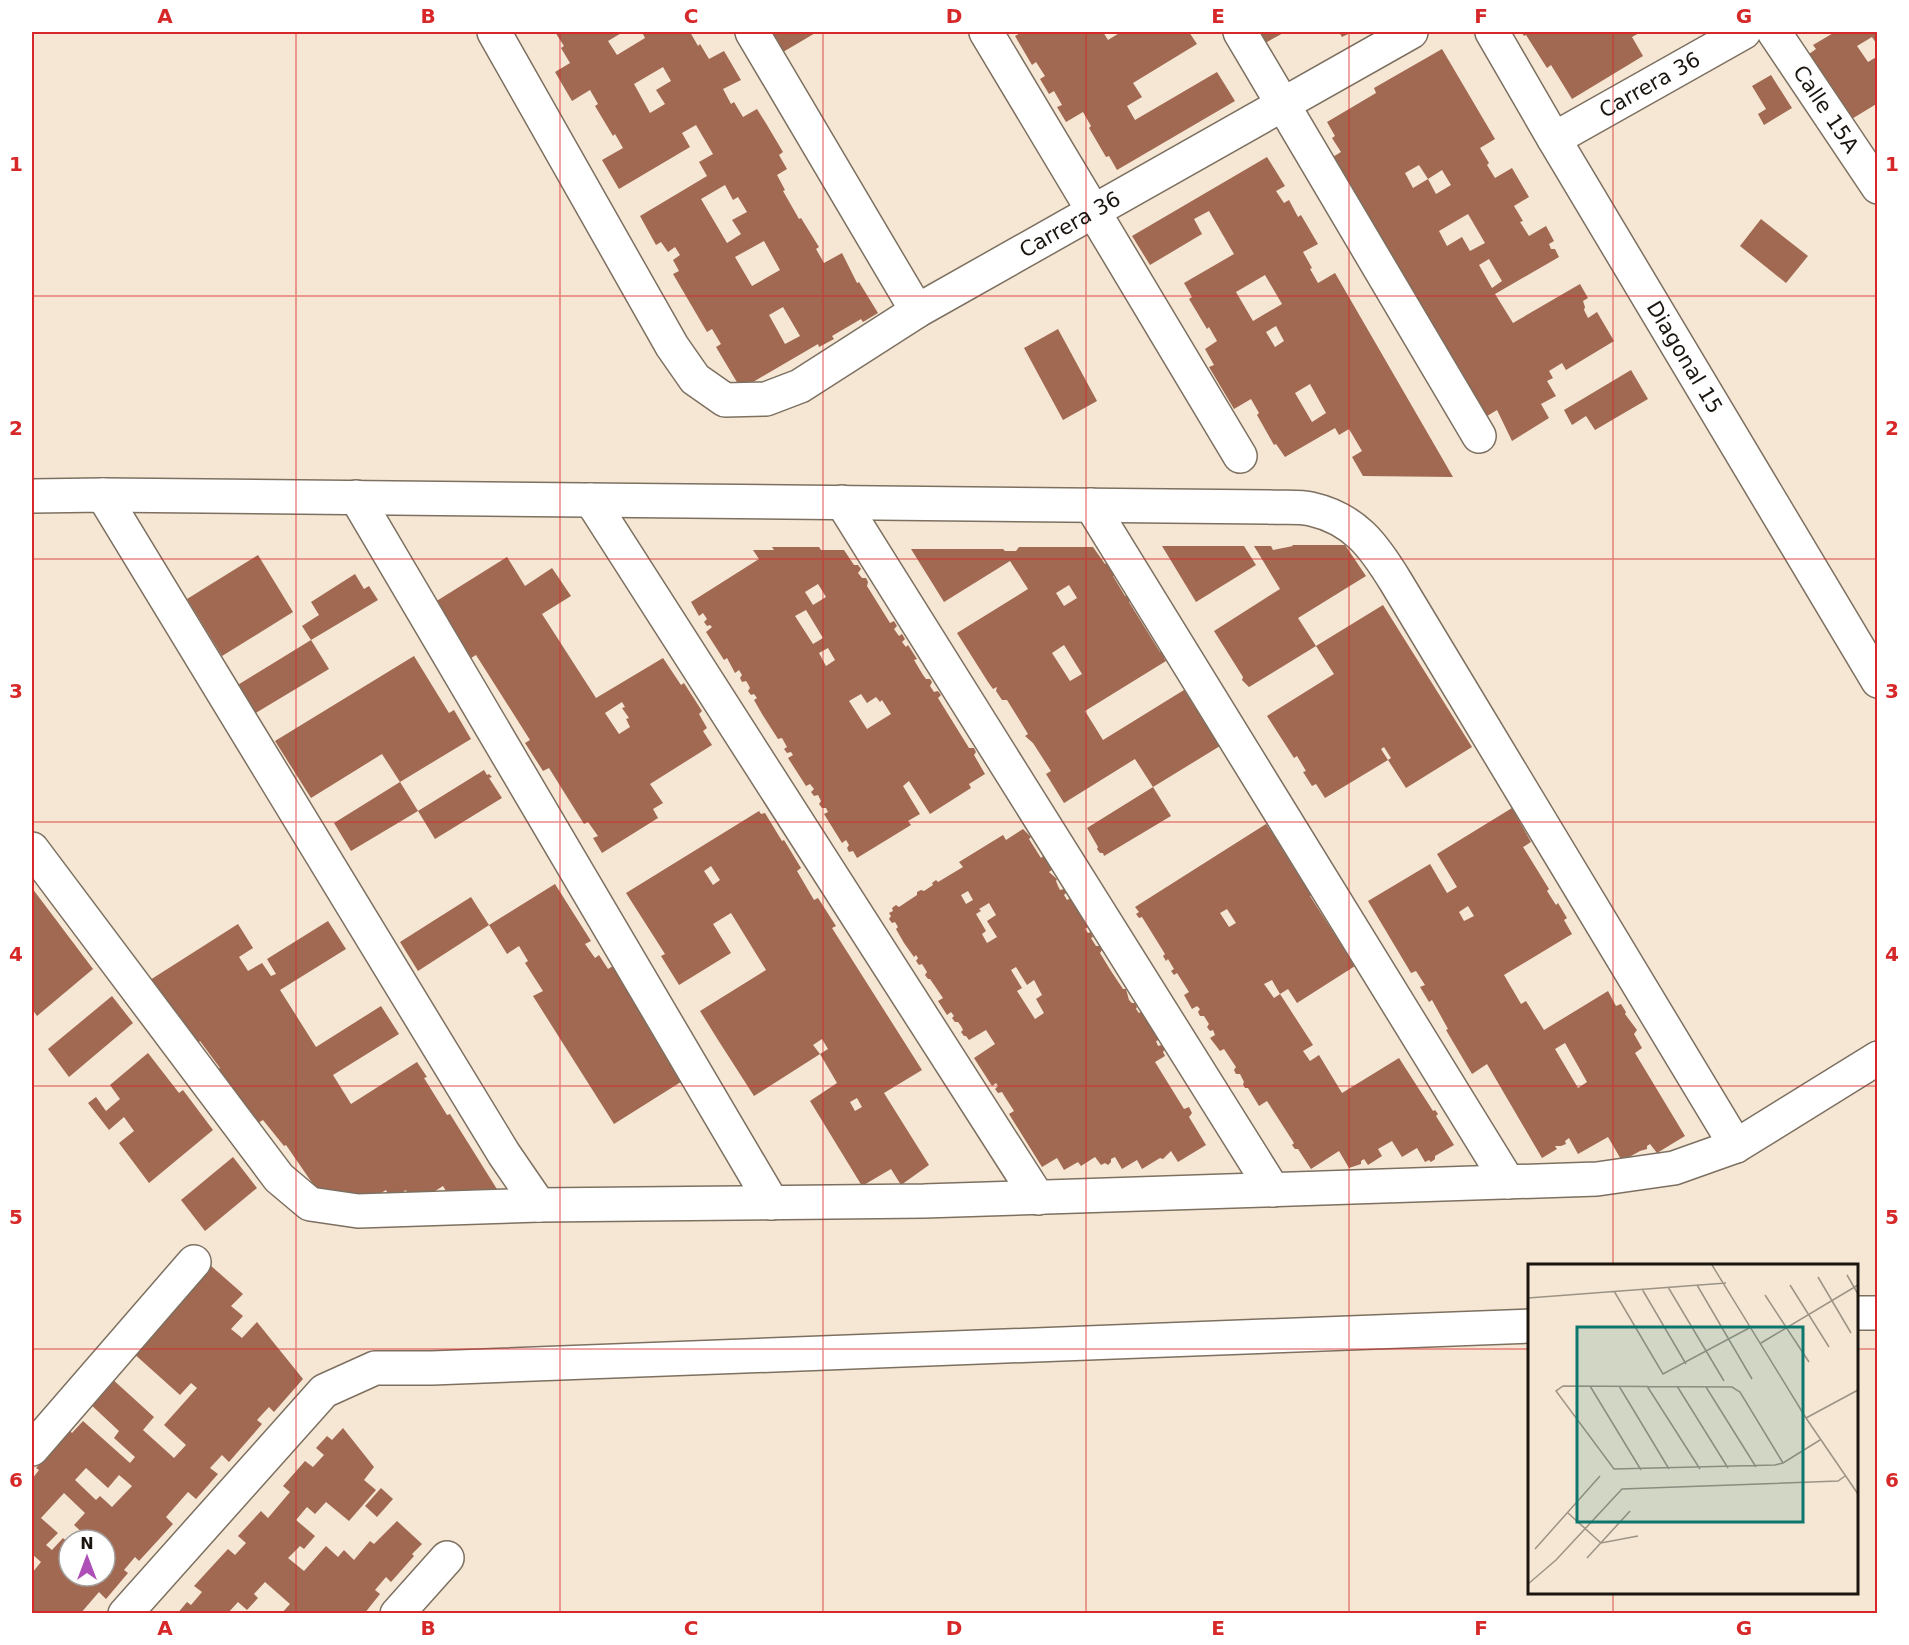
<svg xmlns="http://www.w3.org/2000/svg" width="1909" height="1645" font-family="'DejaVu Sans',sans-serif">
<style>
.building{fill:#a16852;fill-rule:evenodd}
.lines{fill:none;stroke-linecap:round;stroke-linejoin:round}
.minor-casing{stroke:#7d7060;stroke-width:36}
.minor{stroke:#fff;stroke-width:33}
.grid{fill:none;stroke:#d62828;stroke-width:1.5;stroke-opacity:0.55}
.labels{text-anchor:middle;stroke-width:4.5;stroke-linejoin:round;paint-order:stroke}
.street-label{font-size:21px;fill:#1a150f;stroke:#fff}
.inset-road{fill:none;stroke:#9d9385;stroke-width:1.5}
.view{fill:#0f766e;fill-opacity:0.15;stroke:#0f766e;stroke-width:3}
.inset-edge{fill:none;stroke:#1a150f;stroke-width:3}
.neatline{fill:none;stroke:#d62828;stroke-width:2}
.grid-label{font-size:20px;text-anchor:middle;font-weight:bold;fill:#d62828}
</style>
<rect width="100%" height="100%" fill="#f5e7d4"/>
<g class="building">
<path d="M555,32H623L608,41L617,55L645,38L642,32H690L698,46L700,44L709,59L724,51L741,80L723,89L731,104L734,102L743,117L757,109L767,125L783,152L779,155L787,169L777,175L785,190L783,191L799,219L801,218L819,247L816,249L824,263L842,253L857,283L859,282L878,313L863,322L861,319L832,336L834,339L819,347L818,344L741,389L716,347L721,344L712,329L707,332L673,274L679,271L673,260L680,255L675,247L668,252L661,242L656,245L640,216L707,176L699,162L713,154L696,125L682,133L690,147L619,189L602,160L623,148L615,134L613,136L595,106L598,104L590,90L572,101L555,72L570,63L561,48L564,46ZM663,67L671,81L656,90L665,104L650,113L634,84ZM725,185L733,200L738,197L747,212L732,220L741,234L727,243L701,199ZM764,241L780,270L752,286L735,257ZM783,307L800,336L785,344L769,315Z"/>
<path d="M771,32H817L783,52Z"/>
<path d="M1022,32H1103L1108,40L1121,32H1189L1197,44L1133,83L1142,97L1127,106L1135,120L1217,72L1235,101L1117,170L1109,156L1106,157L1089,128L1091,126L1083,112L1066,122L1057,107L1062,105L1054,91L1049,94L1040,79L1045,76L1036,62L1032,65L1015,36Z"/>
<path d="M1249,32H1285L1258,47Z"/>
<path d="M1339,32H1352L1342,37Z"/>
<path d="M1521,32H1641L1632,37L1643,56L1572,99L1551,65L1547,68L1526,35L1524,36Z"/>
<path d="M1835,32H1878V46L1872,37L1857,46L1868,62L1878,56V103L1850,120L1808,61L1812,59L1809,54L1816,49L1813,45Z"/>
<path d="M1442,49L1495,139L1480,148L1489,163L1487,165L1495,178L1512,168L1529,197L1514,206L1523,221L1520,222L1529,236L1546,226L1554,241L1549,244L1551,249H1555L1559,257L1495,294L1500,302L1513,323L1580,284L1588,298L1583,301L1585,307L1584,310L1588,318L1597,312L1614,341L1566,370L1562,363L1549,371L1553,378L1547,381L1556,396L1541,404L1549,418L1512,441L1497,410L1479,421L1326,161L1341,152L1332,138L1335,136L1327,122L1376,93L1374,88ZM1419,165L1428,179L1442,170L1451,185L1436,194L1428,179L1413,188L1405,173ZM1468,214L1485,243L1470,251L1462,237L1447,246L1439,231ZM1489,259L1502,281L1492,288L1479,265Z"/>
<path d="M1771,75L1792,108L1764,125L1758,114L1766,109L1752,86Z"/>
<path d="M1267,157L1285,186L1276,191L1284,203L1289,200L1298,217L1301,215L1318,244L1303,252L1312,268L1310,269L1318,283L1335,273L1453,477L1363,476L1352,457L1362,451L1349,429L1339,435L1335,428L1285,457L1276,444L1274,445L1257,415L1259,413L1251,399L1234,409L1209,367L1214,365L1205,349L1217,341L1209,327L1207,329L1189,299L1192,297L1184,283L1234,254L1209,211L1194,219L1202,234L1150,265L1132,236ZM1265,275L1282,304L1253,321L1236,292ZM1276,326L1284,341L1275,347L1266,332ZM1310,384L1326,413L1312,422L1295,393Z"/>
<path d="M1761,219L1808,256L1786,283L1740,246Z"/>
<path d="M1058,329L1097,401L1063,420L1024,348Z"/>
<path d="M1631,370L1648,399L1595,430L1586,416L1572,425L1564,410Z"/>
<path d="M1292,545H1345L1366,576L1298,618L1316,646L1383,605L1472,747L1406,788L1388,760L1325,798L1316,784L1312,786L1303,772L1306,771L1297,756L1294,758L1267,716L1334,674L1316,646L1249,687L1242,680L1243,677L1214,631L1280,589L1254,546H1271L1273,550L1293,546ZM1384,747L1391,758L1388,760L1381,749Z"/>
<path d="M1162,546H1244L1256,565L1196,602Z"/>
<path d="M772,547H819L821,550H844L854,565H858L861,569L858,573L862,578H866L868,582L867,586L890,623L894,621L897,626L894,629L899,636L902,634L905,639L902,642L906,647L908,645L917,659L914,660L923,675L926,679H930L932,682L930,686L934,692L938,691L941,695L938,698L969,748H974L976,752L974,755L985,774L969,784L971,788L930,814L909,781L903,786L920,814L908,821L911,825L857,858L853,851L849,852L847,848L849,845L846,840L842,843L824,814L828,812L826,808H822L819,804L821,801L818,795L814,796L811,792L814,789L810,784L806,786L788,758L793,755L791,752L787,753L784,749L787,747L782,738L778,739L762,714L754,700L757,698L754,694L751,695L748,691L750,688L748,684L746,681L742,682L740,678L742,675L739,670L735,673L727,658L724,660L706,632L712,627L710,625L707,626L704,622L707,619L703,613L699,616L691,602L759,559L753,550H774ZM818,584L826,597L813,605L805,592ZM806,610L823,638L813,644L795,616ZM828,648L835,660L826,666L819,653ZM861,694L867,703L876,697L880,702L882,700L891,714L867,729L849,701Z"/>
<path d="M1019,547H1093L1105,564L1109,561L1116,574L1113,576L1125,596L1128,595L1130,600L1129,602L1160,652L1163,651L1166,655L1164,658L1166,661L1085,711L1103,740L1184,690L1220,746L1153,787L1135,759L1064,803L1046,774L1051,771L1033,743L1025,736L1028,734L1007,700H1002L996,691L997,687L993,689L988,682L957,633L1028,589L1010,561L944,602L911,549H1003L1005,551H1016ZM1069,585L1077,598L1064,606L1056,593ZM1064,645L1082,674L1070,681L1052,653Z"/>
<path d="M258,555L293,612L222,656L187,599Z"/>
<path d="M507,557L525,586L552,568L571,596L542,614L596,698L663,658L681,685L684,683L702,711L699,714L707,728L703,731L712,745L650,784L663,803L653,809L658,818L602,853L593,838L598,836L588,822L584,824L549,768L543,771L525,743L530,740L476,655L471,658L435,602ZM622,702L625,707L622,708L629,718L626,719L630,727L619,734L605,713Z"/>
<path d="M355,574L364,589L369,586L378,600L311,640L302,626L319,615L311,602Z"/>
<path d="M311,640L329,669L254,714L236,686Z"/>
<path d="M414,656L449,713L454,710L471,739L400,782L382,754L311,798L275,741Z"/>
<path d="M484,770L487,775L489,774L492,777L489,778L502,798L435,839L418,811Z"/>
<path d="M400,782L418,811L351,851L334,823Z"/>
<path d="M1153,787L1171,816L1104,856L1103,853H1100L1097,849L1098,847L1087,828Z"/>
<path d="M1512,808L1531,842L1523,847L1549,889L1547,891L1556,905L1558,903L1567,918L1564,920L1572,934L1504,975L1521,1004L1526,1001L1544,1030L1608,991L1616,1006L1621,1004L1626,1012L1625,1014L1637,1030L1634,1034L1642,1048L1635,1053L1685,1136L1657,1153L1650,1144L1647,1146V1149L1640,1151L1622,1161L1608,1137L1578,1154L1569,1138L1565,1141L1566,1144L1561,1146H1555L1557,1149L1542,1158L1487,1064L1472,1074L1446,1030L1448,1029L1432,1000L1429,1002L1420,987L1425,985L1416,971L1411,973L1368,901L1430,864L1447,893L1457,887L1437,854ZM1468,906L1474,916L1464,921L1459,912ZM1565,1043L1587,1082L1578,1088L1555,1049Z"/>
<path d="M759,811L761,814L765,813L782,841L784,840L801,868L797,871L814,900L818,898L836,926L832,928L922,1070L884,1093L929,1165L901,1185L891,1169L862,1186L810,1101L837,1083L820,1054L754,1096L718,1040L700,1011L766,970L731,913L713,924L731,953L679,985L661,956L665,954L626,893ZM711,866L720,880L713,885L704,871ZM822,1039L828,1049L820,1054L813,1045ZM857,1098L862,1107L855,1111L850,1102Z"/>
<path d="M1266,824L1279,843H1281L1284,847L1282,849L1302,881L1307,879L1316,892L1310,896L1355,966L1297,1003L1288,989L1280,994L1313,1045L1303,1051L1310,1061L1319,1055L1342,1093L1399,1058L1433,1111L1435,1110L1438,1114L1436,1116L1454,1145L1435,1156V1159L1431,1162L1429,1160L1425,1162L1417,1148L1402,1157L1392,1141L1378,1149L1382,1156L1368,1165L1364,1159L1361,1161V1164L1349,1168L1339,1151L1311,1169L1298,1149H1295L1292,1145L1294,1143L1267,1101L1259,1106L1248,1088H1245L1243,1084L1244,1082L1240,1074H1236L1234,1070L1236,1067L1224,1049L1220,1051L1210,1038L1215,1035L1213,1030L1210,1031L1207,1027L1209,1024L1204,1016H1200L1198,1012L1200,1009L1197,1006L1192,1009L1184,995L1189,992L1177,973L1174,975L1171,971L1174,969L1168,959L1166,961L1163,956L1165,954L1142,917L1139,918L1136,914L1139,912L1135,907ZM1227,909L1236,923L1229,927L1220,913ZM1272,980L1280,994L1274,998L1264,984Z"/>
<path d="M1023,829L1031,837L1029,839L1041,858L1044,855L1053,869L1049,872L1057,879L1056,881L1058,886L1060,890L1064,889L1066,893L1064,895L1067,900L1071,898L1089,926L1085,929L1088,933L1091,932L1093,937L1091,938L1096,946H1100L1102,950L1100,953L1111,971L1123,989H1126L1129,1000L1132,1003H1135L1137,1007L1136,1009L1139,1013L1141,1012L1159,1040L1156,1041L1158,1046L1161,1045L1165,1049L1163,1052L1165,1056L1155,1062L1184,1109L1189,1107L1192,1113L1189,1117L1206,1145L1178,1162L1171,1151L1163,1159L1160,1158L1142,1169L1137,1160L1122,1169L1115,1157L1111,1159V1162L1108,1165L1105,1163L1101,1165L1095,1157L1081,1166L1078,1162L1064,1170L1057,1158L1042,1167L1009,1114L1014,1111L1005,1097L1002,1092L998,1093L995,1089L998,1086L996,1083L992,1086L974,1058L995,1044L986,1030L969,1040L966,1036H964L961,1032L963,1030L961,1026L958,1022H955L952,1018L954,1016L951,1012L947,1015L938,1001L943,998L930,979H928L925,975L927,972L922,964L919,965L916,961L918,958L916,955L914,957L904,943L896,929L898,927L895,922L892,923L889,919L891,916L889,913L893,911L892,908L896,905L899,907L917,895V892L921,890L924,891L933,885L932,883L936,880L938,882L963,867L959,862L1003,835L1006,840ZM968,891L973,900L966,904L961,895ZM989,903L996,915L987,921L997,937L987,943L982,934L986,931L976,914L981,911L979,909ZM1016,967L1027,985L1034,980L1042,995L1036,999L1044,1013L1035,1019L1017,991L1022,988L1011,970Z"/>
<path d="M555,884L591,941L585,944L595,958L599,955L608,969L613,966L658,1037L655,1039L664,1053L666,1051L684,1080L614,1124L533,996L543,991L525,963L528,961L519,946L507,954L489,925Z"/>
<path d="M32,888L93,969L37,1016L32,1009Z"/>
<path d="M471,897L489,925L418,971L400,942Z"/>
<path d="M328,921L346,949L280,990L316,1047L381,1006L399,1034L333,1075L351,1104L417,1062L427,1077L424,1078L447,1115L450,1114L500,1194L449,1196L443,1186L424,1198H410L406,1190L391,1199L386,1190L371,1199L324,1200L286,1145L284,1146L263,1120L258,1123L218,1069L220,1068L200,1041L198,1043L150,980L238,924L253,948L239,957L248,971L262,963L271,976L276,974L267,959Z"/>
<path d="M112,996L133,1023L69,1077L48,1049Z"/>
<path d="M148,1053L179,1093L183,1090L213,1130L149,1183L119,1143L134,1131L124,1117L109,1130L88,1103L96,1097L106,1111L120,1099L110,1085Z"/>
<path d="M233,1157L257,1188L205,1231L181,1200Z"/>
<path d="M210,1265L243,1294L231,1306L243,1316L231,1329L242,1338L257,1322L303,1379L274,1412L269,1407L257,1420L262,1424L229,1462L222,1455L210,1468L218,1474L196,1499L188,1492L166,1517L173,1524L139,1561L135,1557L124,1570L128,1573L106,1599L99,1592L80,1614H32V1573L41,1562L32,1554V1479L39,1470L36,1468L47,1456L65,1426L72,1433L83,1421L130,1463L135,1457L114,1438L119,1431L88,1402L110,1377L154,1417L143,1430L174,1458L186,1445L164,1425L197,1388L191,1383L180,1395L132,1352ZM86,1468L108,1488L119,1475L132,1486L112,1507L100,1496L96,1500L75,1480ZM64,1493L85,1513L74,1525L85,1535L81,1540H105V1576H69V1543L63,1538L52,1550L46,1545L58,1533L41,1518Z"/>
<path d="M343,1428L374,1467L364,1480L376,1490L349,1521L326,1502L315,1514L307,1507L296,1520L315,1536L304,1549L300,1546L288,1558L304,1571L326,1546L338,1557L344,1550L354,1560L370,1541L374,1544L397,1521L422,1544L412,1554L414,1556L391,1582L386,1577L375,1590L380,1594L364,1614H281L290,1604L265,1582L254,1594L258,1598L247,1610L238,1602L227,1614H177L187,1602L191,1605L202,1592L194,1586L228,1549L235,1555L246,1543L238,1536L261,1511L268,1518L290,1492L283,1486L305,1461L313,1467L324,1455L316,1448L327,1436L332,1440Z"/>
<path d="M381,1488L393,1499L377,1517L365,1506Z"/>
</g>
<g class="lines">
<g class="minor-casing">
<g id="minor">
<path id="s1" d="M494,32L672,346L695,379L725,400L766,399L800,386L917,311L1411,32"/>
<path d="M752,32L917,311"/>
<path d="M986,32L1240,456"/>
<path d="M1240,32L1479,436"/>
<path id="s2" d="M1492,32L1554,139L1878,681"/>
<path id="s3" d="M1774,32L1878,187"/>
<path id="s4" d="M1554,139L1744,32"/>
<path d="M103,495L504,1154L539,1205"/>
<path d="M32,496L103,495L1269,507C1282,508 1298,506 1311,509C1355,519 1374,546 1396,582L1736,1146"/>
<path d="M356,497L772,1203"/>
<path d="M591,500L1038,1198"/>
<path d="M842,502L1273,1190"/>
<path d="M1091,505L1508,1182"/>
<path d="M32,849L279,1178L310,1204L358,1211L539,1205L924,1201L1597,1179L1674,1168L1736,1146L1878,1058"/>
<path d="M1856,1313H1878"/>
<path d="M32,1449L194,1262"/>
<path d="M125,1614L324,1391L375,1368H432L1530,1326"/>
<path d="M397,1614L447,1558"/>
</g>
</g>
<use href="#minor" class="minor"/>
</g>
<path class="grid" d="M296,32V1614M560,32V1614M823,32V1614M1086,32V1614M1349,32V1614M1613,32V1266M32,296H1878M32,559H1878M32,822H1878M32,1086H1878M32,1349H1530M1856,1349H1878M1613,1592V1614"/>
<g class="labels">
<g class="street-label">
<text dy="7" stroke="none"><textPath href="#s4" startOffset="110">Carrera 36</textPath></text>
<text dy="7" stroke="none"><textPath href="#s3" startOffset="93">Calle 15A</textPath></text>
<text dy="7" stroke="none"><textPath href="#s1" startOffset="830">Carrera 36</textPath></text>
<text dy="7" stroke="none"><textPath href="#s2" startOffset="378">Diagonal 15</textPath></text>
</g>
</g>
<g transform="translate(1528 1264)">
<rect width="330" height="330" fill="#f5e7d4"/>
<path class="inset-road" d="M184,1L278,154L330,230M319,11L330,30M290,13L323,69M169,21L224,115M262,21L301,83M140,23L196,117M114,25L158,100M86,27L135,110L223,63M237,31L281,98M0,34L198,19M233,79L330,21M62,122L113,206M91,122L141,205M119,122L172,205M149,122L200,204M178,123L228,203M278,154L330,126M255,199L212,128L204,123L35,122L28,127L86,205L247,201L255,199L292,176M40,249L73,279L110,272M7,285L72,212M59,294L102,247M0,320L28,296L94,225L310,217L317,212"/>
<path class="view" d="M49,63H275V258H49Z"/>
<rect width="330" height="330" class="inset-edge"/>
</g>
<rect width="1909" height="1645" fill="none" stroke="#ffffff" stroke-width="66"/>
<g transform="translate(87 1558)"><circle r="28" fill="#ffffff" stroke="#a3a19f" stroke-width="1.5"/>
<path d="M0-4.5L10 22L0 15L-10 22Z" fill="#ae4fb8"/>
<text y="-9" font-size="16" font-weight="bold" text-anchor="middle" fill="#1a150f">N</text>
</g>
<rect x="33" y="33" width="1843" height="1579" class="neatline"/>
<g class="grid-label">
<text x="165" y="23">A</text>
<text x="428" y="23">B</text>
<text x="691" y="23">C</text>
<text x="954" y="23">D</text>
<text x="1218" y="23">E</text>
<text x="1481" y="23">F</text>
<text x="1744" y="23">G</text>
<text x="16" y="171">1</text>
<text x="1892" y="171">1</text>
<text x="16" y="435">2</text>
<text x="1892" y="435">2</text>
<text x="16" y="698">3</text>
<text x="1892" y="698">3</text>
<text x="16" y="961">4</text>
<text x="1892" y="961">4</text>
<text x="16" y="1224">5</text>
<text x="1892" y="1224">5</text>
<text x="16" y="1487">6</text>
<text x="1892" y="1487">6</text>
<text x="165" y="1635">A</text>
<text x="428" y="1635">B</text>
<text x="691" y="1635">C</text>
<text x="954" y="1635">D</text>
<text x="1218" y="1635">E</text>
<text x="1481" y="1635">F</text>
<text x="1744" y="1635">G</text>
</g>
</svg>
